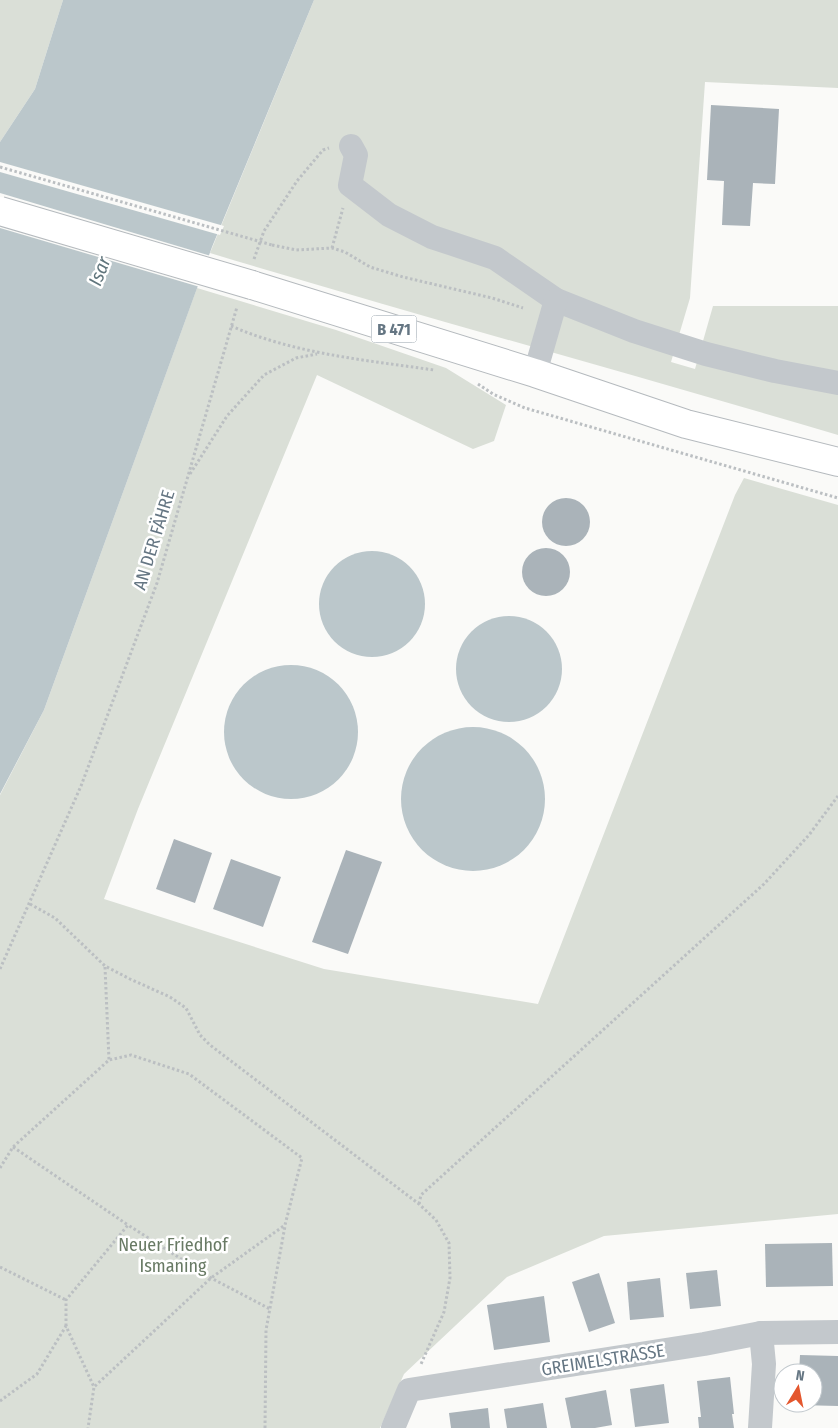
<svg xmlns="http://www.w3.org/2000/svg" width="838" height="1428" font-family="'Fira Sans Condensed',sans-serif">
<style>
.green{fill:#dadfd7}
.water{fill:#bbc7cb}
.pier{fill:#fafaf8}
.building{fill:#aab3b9}
.lines{fill:none;stroke-linecap:round;stroke-linejoin:round}
.major-casing{stroke:#b5babe;stroke-width:30}
.path{stroke:#bbbfc2;stroke-width:3;stroke-dasharray:2.5 2.5;stroke-linecap:butt}
.minor{stroke:#c3c8cc;stroke-width:24}
.major{stroke:#fff;stroke-width:28}
.major-bridge-casing{stroke:#b5babe;stroke-width:30;stroke-linecap:butt}
.path-bridge{stroke:#bbbfc2;stroke-width:3;stroke-dasharray:2.5 2.5;stroke-linecap:butt}
.major-bridge{stroke:#fff;stroke-width:28}
.labels{text-anchor:middle;stroke-width:5;stroke-linejoin:round;paint-order:stroke}
.shield{fill:#fff;stroke:#939fa8;stroke-width:1}
.shield-label{font-size:16px;font-weight:bold;fill:#657683}
.street-label{font-size:18px;fill:#657683;stroke:#fff}
.park-label{font-size:18px;fill:#687a64;stroke:#fff}
.water-label{font-size:19px;font-style:italic;fill:#60757c;stroke:#fff}
</style>
<rect width="100%" height="100%" fill="#fafaf8"/>
<g class="green">
<path d="M0,0H63L35,89L0,142Z"/>
<path d="M314,0H838V88L705,82L690,298L671,362L695,369L713,306H838V435C629,373 419,316 210,253Z"/>
<path d="M197,288L336,330L446,368L506,405L494,441L473,449L317,375L138,809L104,899L324,969L538,1004L735,495L744,478L838,505V1214L604,1236L507,1277L404,1374L380,1428H0V795L44,710Z"/>
</g>
<g class="water">
<path d="M63,0H314L212,247L44,710L0,794V142L35,89Z"/>
<circle cx="372" cy="604" r="53"/>
<circle cx="509" cy="669" r="53"/>
<circle cx="291" cy="732" r="67"/>
<circle cx="473" cy="799" r="72"/>
</g>
<g class="pier">
<path d="M0,162L224,226L220,235L0,172Z"/>
<path d="M0,193L211,256L200,287L0,228Z"/>
</g>
<g class="building">
<path d="M711,105L779,109L775,184L753,183L750,226L722,225L724,181L707,180Z"/>
<circle cx="566" cy="522" r="24"/>
<circle cx="546" cy="572" r="24"/>
<path d="M174,839L212,853L195,903L156,889Z"/>
<path d="M346,850L382,862L348,954L312,942Z"/>
<path d="M231,859L281,877L263,927L213,909Z"/>
<path d="M832,1243L833,1286L766,1287L765,1244Z"/>
<path d="M717,1270L721,1306L690,1309L686,1273Z"/>
<path d="M599,1273L615,1323L589,1332L572,1282Z"/>
<path d="M660,1278L664,1317L630,1320L627,1282Z"/>
<path d="M544,1296L550,1342L494,1350L487,1305Z"/>
<path d="M800,1355L838,1356V1406L799,1405V1403H813V1373H799Z"/>
<path d="M730,1377L734,1414H732L734,1428H699L698,1417H701L697,1381Z"/>
<path d="M664,1384L669,1423L635,1427L630,1389Z"/>
<path d="M606,1390L612,1425L595,1428H571L565,1398Z"/>
<path d="M543,1403L547,1428H507L504,1409Z"/>
<path d="M488,1408L490,1428H451L449,1413Z"/>
</g>
<g class="lines">
<g class="major-casing">
<path id="major" d="M252,285L535,373L686,424L838,462"/>
</g>
<g class="path">
<path d="M272,245L296,250L332,248L345,252L370,267L403,277L492,298L523,308"/>
<path d="M332,248L343,208"/>
<path d="M254,259L264,231L297,181L323,150L329,148"/>
<path d="M231,326C296,354 365,360 434,370"/>
<path d="M478,384L493,394L525,408L838,498"/>
<path d="M190,474L227,416L264,375L296,358L317,354"/>
<path d="M30,904L55,918L105,966L130,979L170,997L186,1008L200,1035L210,1045L419,1204L436,1220L449,1243L450,1278L444,1312L421,1364"/>
<path d="M105,967L109,1060"/>
<path d="M0,969L81,786L157,583L237,307"/>
<path d="M13,1147L128,1225"/>
<path d="M0,1168L13,1147L109,1060L131,1055L189,1074L302,1158L285,1225L211,1278L94,1387"/>
<path d="M419,1204L421,1195L764,884L809,835L838,796"/>
<path d="M0,1267L66,1300"/>
<path d="M66,1326V1300L128,1225L211,1278L270,1309"/>
<path d="M0,1401L37,1374L66,1326L94,1387L88,1428"/>
<path d="M265,1428L266,1330L285,1226"/>
</g>
<g class="minor">
<path d="M351,146L356,155L350,185L389,215L432,237L495,258L556,300L634,331L706,354L775,371L838,383"/>
<path d="M535,373L556,300"/>
<path d="M393,1428L409,1390L704,1344L761,1333L838,1332"/>
<path d="M760,1428L764,1364L761,1333"/>
</g>
<use href="#major" class="major"/>
<g class="major-bridge-casing">
<path id="major-bridge" d="M0,211L252,285"/>
</g>
<path class="path-bridge" d="M0,167L272,245"/>
<use href="#major-bridge" class="major-bridge"/>
</g>
<g class="labels">
<rect class="shield" x="371.5" y="315.5" width="45" height="27" rx="4"/>
<g class="shield-label">
<text x="394" y="335">B 471</text>
</g>
<g class="street-label">
<text transform="translate(154 540) rotate(-73)" y="6">AN DER FÄHRE</text>
<text transform="translate(603 1360) rotate(-9)" y="6">GREIMELSTRASSE</text>
</g>
<g class="park-label">
<text x="173" y="1251">Neuer Friedhof<tspan x="173" dy="21">Ismaning</tspan></text>
</g>
<g class="water-label">
<text transform="translate(99 271) rotate(-69)" y="7">Isar</text>
</g>
</g>
<g transform="translate(798 1388) rotate(10)"><circle r="24" fill="#ffffff" stroke="#c1c8cd"/>
<path d="M0-4L9 19L0 12L-9 19Z" fill="#e4572e"/>
<text y="-8" font-size="14" font-weight="bold" text-anchor="middle" fill="#657683">N</text>
</g>
</svg>
